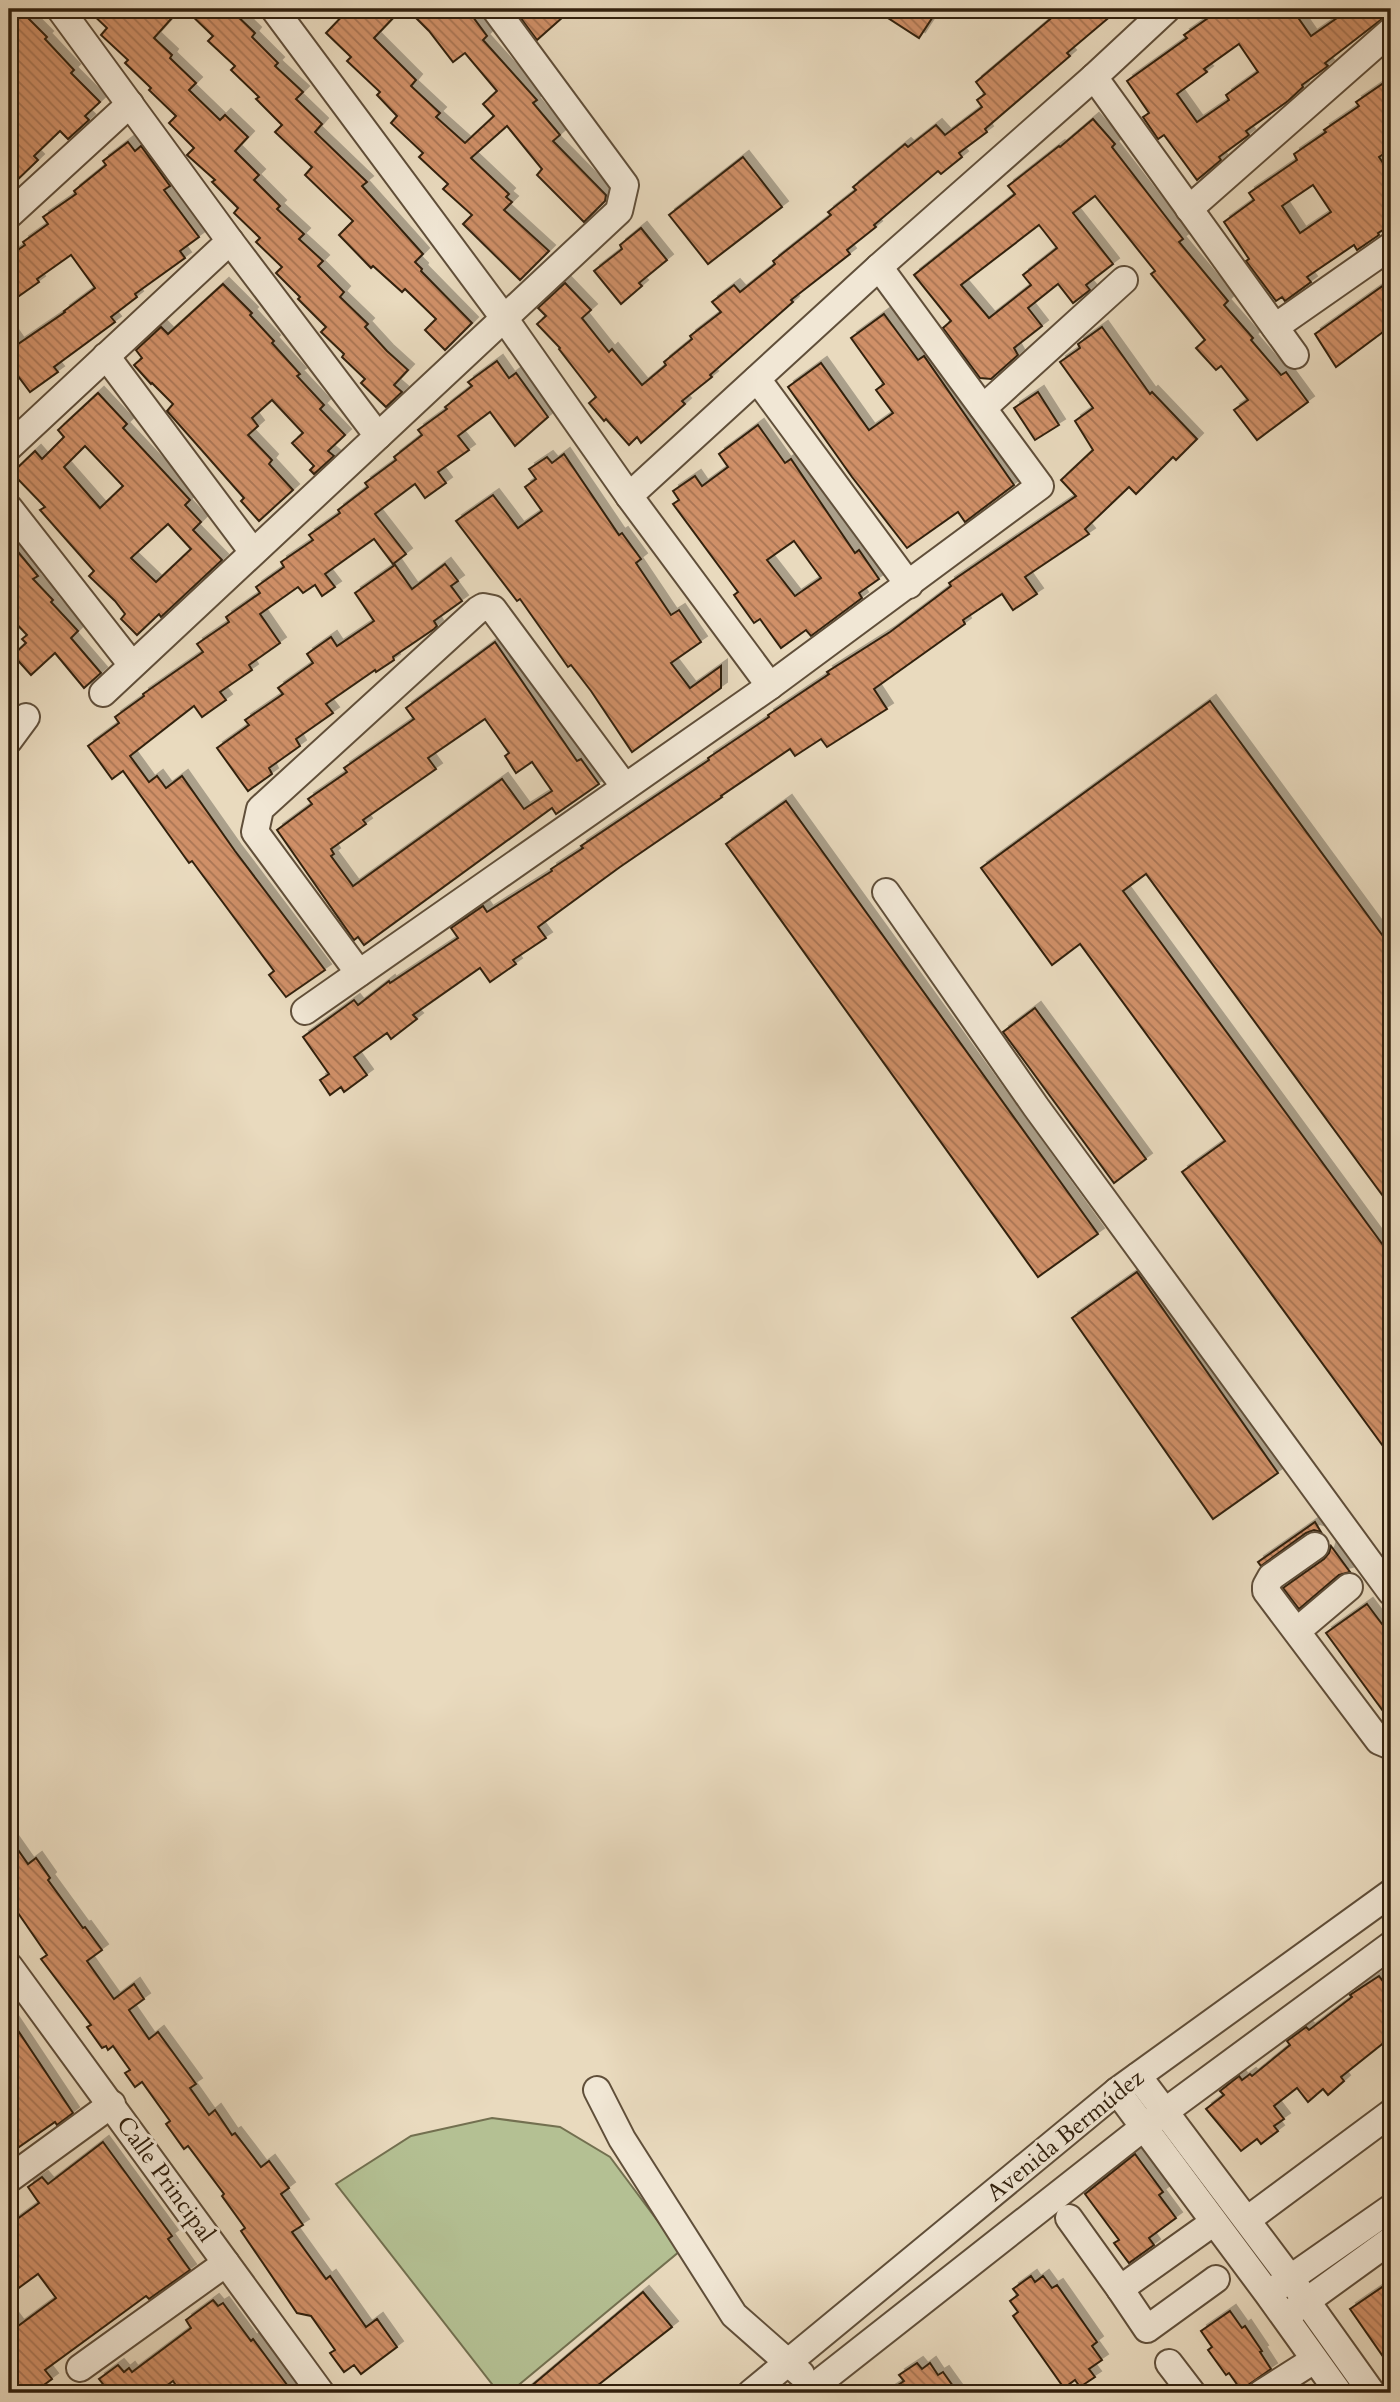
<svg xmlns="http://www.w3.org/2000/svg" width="1400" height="2402" font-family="Cardo,serif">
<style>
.green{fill:#b4c093;stroke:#737050;stroke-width:2}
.building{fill:url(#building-back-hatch);stroke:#32210e;stroke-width:2;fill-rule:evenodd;filter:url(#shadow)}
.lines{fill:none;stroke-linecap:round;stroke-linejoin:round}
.minor-casing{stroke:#604f3a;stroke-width:30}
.minor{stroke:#f1e7d5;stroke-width:26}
.labels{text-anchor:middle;stroke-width:6;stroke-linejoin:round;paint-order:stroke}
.street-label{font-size:24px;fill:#32210e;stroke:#f1e7d5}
</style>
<defs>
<pattern id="building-back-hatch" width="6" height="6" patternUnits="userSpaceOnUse" patternTransform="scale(1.75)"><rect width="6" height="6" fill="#d09068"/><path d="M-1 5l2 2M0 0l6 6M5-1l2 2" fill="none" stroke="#a97554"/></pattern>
<filter id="shadow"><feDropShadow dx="6" dy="-6" stdDeviation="0" flood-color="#0004"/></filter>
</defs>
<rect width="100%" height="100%" fill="#e9dabe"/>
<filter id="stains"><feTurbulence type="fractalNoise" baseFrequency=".00286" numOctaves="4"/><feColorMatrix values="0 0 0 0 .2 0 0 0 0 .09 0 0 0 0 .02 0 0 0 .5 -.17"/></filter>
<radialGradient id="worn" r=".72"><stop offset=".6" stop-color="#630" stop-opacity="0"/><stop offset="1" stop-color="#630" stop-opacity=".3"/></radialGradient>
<path class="green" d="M492,2118L560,2127L610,2157L680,2251L509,2393H499L336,2184L411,2136Z"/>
<g class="building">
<path d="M9,9H19L47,37L45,39L74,70L71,73L100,102L85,116L89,120L68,139L60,131L34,156L38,160L9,188Z"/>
<path d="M87,9H180L154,38L172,55L170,58L196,83L189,90L220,120L225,115L248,137L235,151L259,175L254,180L280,206L277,209L304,234L299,239L323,261L318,266L344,292L340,297L368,324L365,327L387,351L408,370L394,385L402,392L386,407L361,383L365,379L342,357L344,354L321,332L326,327L298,299L300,297L276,273L282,267L256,242L260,238L234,213L238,208L212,182L215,180L187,155L194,148L169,123L176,116L149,90L151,88L125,63L128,60L101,35L107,28Z"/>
<path d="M185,9H230L255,33L252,37L278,63L275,66L303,92L296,99L322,124L315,132L367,182L362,186L423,254L415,262L422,269L421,271L472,323L445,350L425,330L436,319L405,289L402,292L373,266L371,268L339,235L353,221L305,175L312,167L275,132L282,125L256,99L259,97L231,70L235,66L208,41L213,36Z"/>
<path d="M349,9H387L395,16L374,38L416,80L411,86L440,113L436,117L465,143L494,116L483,104L497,91L465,53L453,62L429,31L407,9H467L487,36L483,40L537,100L533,103L560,135L553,141L606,195L605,201L584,222L537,175L542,169L507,126L471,158L509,194L506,197L512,202L504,210L549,251L520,280L463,224L472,215L443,189L448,184L419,157L423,153L391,123L397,116L377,95L380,92L347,61L351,57L326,33Z"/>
<path d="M514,9H572L537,40Z"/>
<path d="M874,9H938L919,38Z"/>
<path d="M1062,9H1119L1067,53L1070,56L985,129L987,132L959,153L962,157L941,174L938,171L874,225L876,227L847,250L850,254L791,300L793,302L710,375L712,377L682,401L685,404L641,443L637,437L629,445L606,419L604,421L589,403L596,397L559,349L560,348L537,324L546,316L538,308L565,283L591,310L582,318L609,352L612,349L642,385L666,365L664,362L692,339L690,336L721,312L712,302L734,285L740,292L775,264L773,261L831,215L828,212L856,190L853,187L905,144L908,147L936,125L945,135L982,107L977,100L985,94L976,82Z"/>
<path d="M1221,9H1292L1311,36L1350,9H1391V12L1325,63L1328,66L1302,85L1303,87L1288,101L1246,131L1249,135L1219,157L1221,160L1197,180L1164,135L1158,139L1143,117L1149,113L1127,81L1187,38L1184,35ZM1239,44L1258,72L1226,95L1229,100L1197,122L1177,94L1207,72L1204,69Z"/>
<path d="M1391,78V149L1379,157L1391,175V220L1384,225L1386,228L1378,233L1379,235L1357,250L1354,245L1307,277L1311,282L1285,301L1282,297L1276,301L1246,261L1249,259L1224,222L1254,200L1249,193L1297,160L1294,154L1326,132L1324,130L1359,106L1356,102ZM1313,185L1331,212L1300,233L1282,206Z"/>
<path d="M1093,119L1115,144L1112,147L1183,239L1179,242L1228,301L1224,305L1253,338L1251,340L1281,375L1286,372L1308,402L1257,440L1234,410L1248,400L1221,366L1216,370L1196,348L1205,340L1151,274L1155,271L1095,196L1073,213L1113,264L1086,285L1090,290L1073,303L1058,284L1028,308L1042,326L1014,348L1018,355L991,379L980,378L943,328L951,321L914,275L1015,194L1008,186L1059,146L1060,147ZM1039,225L1057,248L1023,275L1031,285L989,318L961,285Z"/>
<path d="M128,142L135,151L141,146L170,186L164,190L199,237L180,251L185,258L135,294L137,297L111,317L115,322L54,367L58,372L30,392L9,364V331L18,344L65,312L64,311L95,288L71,255L37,279L39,282L9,303V256L25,245L23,242L48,224L43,217L76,194L74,191L106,165L103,161Z"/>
<path d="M743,157L782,207L708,264L669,215Z"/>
<path d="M641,228L667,260L639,283L642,286L621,304L594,271L622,249L620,245Z"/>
<path d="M1391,280V326L1336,367L1315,334Z"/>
<path d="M223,284L252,313L250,315L274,341L272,343L300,374L297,376L324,405L320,409L345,435L328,451L334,456L314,474L310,470L314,466L292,443L303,433L272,400L252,418L258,426L248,435L272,460L269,464L293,490L259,521L241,501L244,498L167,411L173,404L152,383L151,384L134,365L142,358L136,350L161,327L168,334Z"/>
<path d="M884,314L918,360L924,356L1014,485L965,522L958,512L907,548L852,477L788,387L821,363L869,430L893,413L876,390L884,384L851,338Z"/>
<path d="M1102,327L1150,394L1152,392L1197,439L1176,460L1173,457L1136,494L1129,487L1085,529L1089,534L1025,577L1037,594L1013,610L1002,594L963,620L965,624L874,689L887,709L827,747L821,739L795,756L790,749L721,796L722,797L620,867L538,927L546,938L513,960L516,964L490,982L480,968L413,1015L417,1019L391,1039L387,1033L354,1057L367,1075L344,1092L341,1087L330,1095L320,1080L329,1074L303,1037L354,1000L358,1005L389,981L390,983L458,938L451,928L483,906L487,912L552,871L551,869L583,848L581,846L709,760L708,758L769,717L768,715L829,674L827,672L890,632L951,586L949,583L1076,496L1061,480L1093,450L1075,421L1093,408L1060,362L1080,348L1078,344Z"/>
<path d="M497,361L509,378L516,373L548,417L515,446L490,412L458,436L469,450L438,472L446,483L425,498L415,484L375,514L406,554L393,564L374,539L325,574L335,587L322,596L315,585L303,593L298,587L260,614L280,643L249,665L252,670L220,692L226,700L202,717L194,706L130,756L149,782L157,776L166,788L182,776L235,851L325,970L286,997L269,975L274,971L192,861L189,863L123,771L112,779L88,746L119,723L115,717L144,696L143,694L203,652L197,644L229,622L226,617L260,593L256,587L284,567L281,562L313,540L309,535L340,513L338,510L368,487L365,483L396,460L394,457L422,435L418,430L447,409L445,407L472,386L468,382Z"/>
<path d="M1038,392L1059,425L1035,440L1014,408Z"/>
<path d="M98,393L127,424L123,428L190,500L185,505L201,522L193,530L222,560L161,617L159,614L137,635L121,619L125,614L115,601L89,576L94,571L40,510L45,507L12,473L35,451L42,459L64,437L58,430ZM85,446L123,486L100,508L64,467ZM168,524L191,549L156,582L131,558Z"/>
<path d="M758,425L785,463L791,459L855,553L859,550L879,579L859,593L862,598L811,636L806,630L781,648L760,619L754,623L734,595L738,592L673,504L679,500L673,491L695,476L702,486L728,467L719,454ZM794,541L821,578L795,596L767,560Z"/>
<path d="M564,454L619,535L622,533L641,559L636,563L671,615L679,610L701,642L671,663L690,688L721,666V688L632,752L591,691L571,665L568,667L520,599L517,601L456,521L493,495L518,528L542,511L525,487L536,479L529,469L547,457L552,463Z"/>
<path d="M9,541L38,576L33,579L53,600L51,602L78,631L71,638L101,673L84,688L55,653L31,675L13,655L26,643L22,639L27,635L9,616Z"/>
<path d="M445,564L458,581L451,586L462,601L434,621L437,626L434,629L393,657L394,660L376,672L375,670L326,704L333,713L296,739L300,746L269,768L272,774L248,791L217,748L249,725L245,720L283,694L278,688L313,663L307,654L331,637L337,646L374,621L355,593L395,565L412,589Z"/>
<path d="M495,642L577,761L581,759L599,784L556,814L552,808L364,945L358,937L354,940L277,830L312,804L308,799L347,772L344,768L414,719L406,708ZM485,719L509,753L505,756L516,773L532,762L552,791L524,809L502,779L353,886L331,856L334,854L331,849L366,824L363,820L436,769L428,758Z"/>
<path d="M1210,701L1391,947V1207L1146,874L1123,891L1391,1256V1457L1182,1172L1225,1141L1080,944L1052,965L981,868Z"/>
<path d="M786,801L1098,1234L1038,1277L726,844Z"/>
<path d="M1035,1008L1146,1159L1114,1183L1003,1032Z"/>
<path d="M1137,1272L1278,1473L1213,1519L1072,1318Z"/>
<path d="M1315,1522L1321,1532L1314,1530L1306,1533L1261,1566L1258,1562Z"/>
<path d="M1331,1546L1350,1572L1339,1575L1299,1609L1283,1588L1324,1559L1329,1553Z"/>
<path d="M1367,1604L1391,1636V1722L1326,1633Z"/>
<path d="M9,1837L28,1864L36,1858L50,1878L48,1880L83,1928L85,1927L102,1950L87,1961L114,1999L134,1984L144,1999L129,2010L149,2039L158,2032L196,2084L190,2088L209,2115L215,2110L232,2135L235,2133L261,2167L269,2161L289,2188L281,2194L303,2225L292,2232L326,2279L330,2276L366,2327L377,2319L397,2347L361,2374L354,2365L344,2372L330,2353L335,2350L311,2316L297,2313L241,2231L245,2228L222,2196L224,2194L188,2146L184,2149L166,2124L170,2121L142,2082L135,2087L125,2073L130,2070L113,2046L108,2050L106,2046L102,2048L87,2027L91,2025L41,1959L47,1955L9,1900Z"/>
<path d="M1379,1976L1391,1992V2037L1341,2077L1344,2081L1328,2095L1323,2089L1308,2102L1297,2088L1274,2106L1284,2119L1274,2126L1278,2131L1261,2144L1257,2139L1241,2151L1206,2109L1224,2095L1220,2091L1239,2076L1242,2080L1250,2074L1252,2076L1290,2045L1287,2041L1306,2027L1309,2030L1352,1997L1350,1995Z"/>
<path d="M9,2017L73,2113L57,2125L55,2122L9,2154Z"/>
<path d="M103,2142L172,2236L168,2239L190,2270L149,2299L146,2296L45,2370L52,2379L33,2393H9V2314L18,2326L56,2298L38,2274L9,2295V2225L39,2203L28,2187L42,2177L48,2184Z"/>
<path d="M1135,2154L1163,2192L1159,2195L1176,2218L1149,2238L1154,2245L1129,2263L1114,2243L1119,2240L1085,2194Z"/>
<path d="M1031,2276L1035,2282L1043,2276L1052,2288L1057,2285L1097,2342L1092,2346L1102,2360L1089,2369L1095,2377L1080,2387L1075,2380L1064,2388L1013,2316L1018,2312L1010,2301L1018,2295L1013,2289Z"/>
<path d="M1391,2281V2368L1350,2309Z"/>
<path d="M643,2292L672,2327L588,2393H523Z"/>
<path d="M213,2300L218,2306L223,2303L251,2341L253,2339L293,2393H181L173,2381L157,2393H110L99,2379L118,2365L124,2372L129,2368L132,2372L191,2328L186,2320Z"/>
<path d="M1230,2311L1242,2328L1245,2326L1262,2351L1260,2352L1271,2369L1241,2390L1229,2373L1226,2375L1208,2350L1212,2347L1201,2331Z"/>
<path d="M917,2363L922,2369L930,2363L938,2375L943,2372L958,2393H886L904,2381L899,2375Z"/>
</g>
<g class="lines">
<g class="minor-casing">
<g id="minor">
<path d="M60,9L230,241L378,436"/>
<path d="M274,9L504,318L629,496L770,686"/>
<path d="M1094,77L1295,355"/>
<path d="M1189,209L1391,31"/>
<path d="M9,215L130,104"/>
<path d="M1275,327L1391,246"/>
<path d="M106,356L253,552"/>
<path d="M757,379L909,585"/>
<path d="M983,408L1124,280"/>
<path d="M9,447L230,241"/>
<path d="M629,496L879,267L1094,77L1167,9"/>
<path d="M9,508L132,665"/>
<path d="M103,693L619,211L625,185L495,9"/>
<path d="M9,740L26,717"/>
<path d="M886,892L1036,1107L1391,1592"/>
<path d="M359,973L255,832L260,809L478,610L483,607L493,609L625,787"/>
<path d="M305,1011L770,686L1040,486L879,267"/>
<path d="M1315,1546L1271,1577L1266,1586V1591L1379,1741L1391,1746"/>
<path d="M1297,1631L1349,1587"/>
<path d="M9,1966L321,2393"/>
<path d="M1138,2076L1290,2278L1372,2393"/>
<path d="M597,2090L622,2139L734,2315L801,2374"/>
<path d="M1117,2091L1268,2294L1339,2393"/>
<path d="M9,2179L112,2104"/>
<path d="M1069,2218L1120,2289"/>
<path d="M1247,2220L1391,2113"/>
<path d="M1214,2222L1120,2289L1147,2329L1216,2279"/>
<path d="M1278,2287L1391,2208"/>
<path d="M1293,2311L1391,2240"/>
<path d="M1169,2363L1192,2393"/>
<path d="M80,2368L226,2263"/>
<path d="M751,2393L1117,2091L1391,1893"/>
<path d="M806,2393L1144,2127L1391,1945"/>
<path d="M1262,2393L1314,2360"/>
</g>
</g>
<use href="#minor" class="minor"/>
</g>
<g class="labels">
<g class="street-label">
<text transform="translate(1065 2135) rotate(-39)" y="8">Avenida Bermúdez</text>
<text transform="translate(166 2179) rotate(54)" y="8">Calle Principal</text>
</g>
</g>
<rect width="1400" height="2402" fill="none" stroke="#e9dabe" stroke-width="35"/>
<rect x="10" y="10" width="1379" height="2381" fill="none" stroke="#32210e" stroke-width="3.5"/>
<rect x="18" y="18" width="1365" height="2367" fill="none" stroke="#32210e" stroke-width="2"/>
<rect width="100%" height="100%" filter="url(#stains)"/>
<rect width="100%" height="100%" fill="url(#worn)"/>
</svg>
